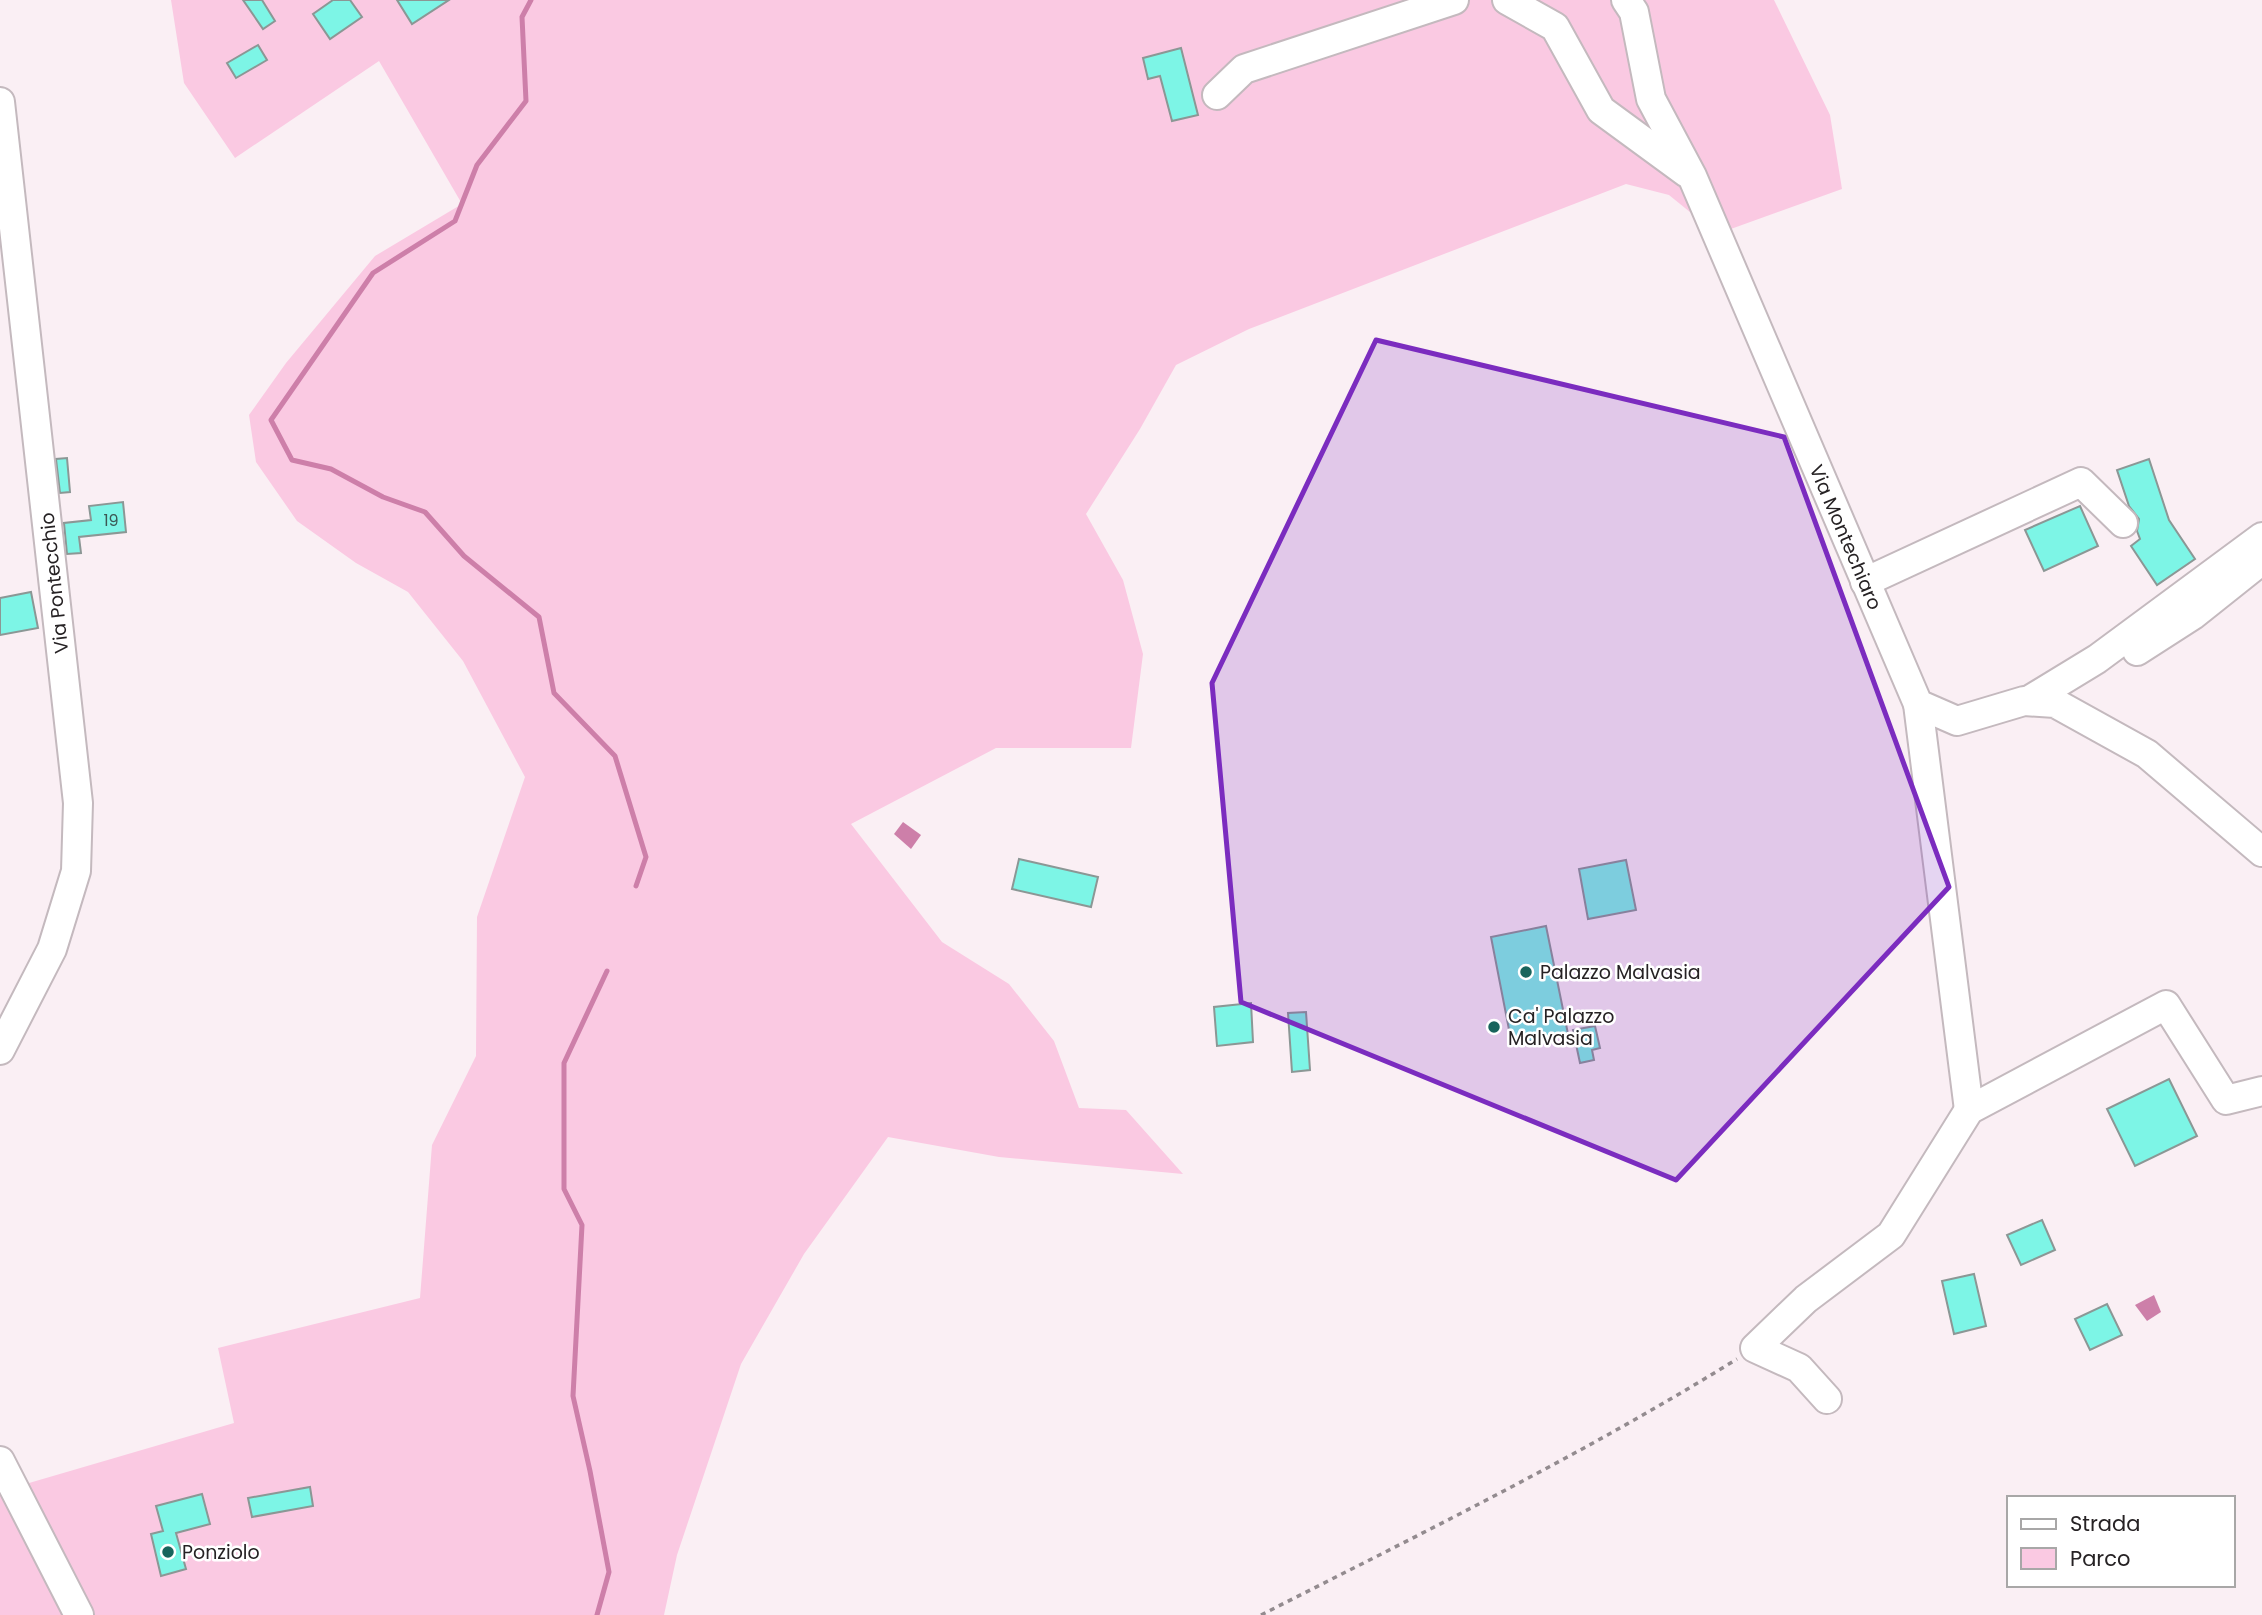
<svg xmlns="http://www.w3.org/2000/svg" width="2262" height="1615" font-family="Poppins,sans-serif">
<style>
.green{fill:#fac9e2}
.water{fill:#cd7fa9}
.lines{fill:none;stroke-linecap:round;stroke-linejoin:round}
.stream{stroke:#cd7fa9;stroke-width:5}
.building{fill:#7df5e6;stroke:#8b9795;stroke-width:2}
.minor-casing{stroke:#c4b9be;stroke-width:32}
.path{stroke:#938b8f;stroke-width:3.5;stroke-dasharray:5 5;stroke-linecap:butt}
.minor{stroke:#fff;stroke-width:28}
.marked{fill:#7b2cbf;fill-opacity:0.2;stroke:#7b2cbf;stroke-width:5;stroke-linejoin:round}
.poi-dot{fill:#18645c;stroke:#fff;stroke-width:2.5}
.labels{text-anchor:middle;stroke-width:5;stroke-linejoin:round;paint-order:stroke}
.number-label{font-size:16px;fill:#3c5754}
.street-label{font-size:19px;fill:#262224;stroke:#fff}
.poi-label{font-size:19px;fill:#262224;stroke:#fff;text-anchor:start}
</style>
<rect width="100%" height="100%" fill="#faeff4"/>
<path class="green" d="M171,0H1774L1830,115L1842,189L1717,234L1669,195L1626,184L1249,329L1176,365L1140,429L1086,514L1123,580L1143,654L1131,748H996L851,824L942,942L1009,984L1054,1041L1079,1108L1126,1110L1183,1174L999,1157L888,1137L804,1254L741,1364L677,1555L664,1615H0V1467L12,1488L234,1423L218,1348L420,1298L432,1145L476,1056L477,917L525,777L463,661L408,592L356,563L297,521L256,462L249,415L286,363L375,256L462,204L379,61L235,158L184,83Z"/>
<g class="water">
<path d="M903,822L921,835L911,849L894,834Z"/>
<path d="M2154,1295L2161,1312L2147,1321L2135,1305Z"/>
</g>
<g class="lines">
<g class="stream">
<path d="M531,0L522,17L526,101L477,165L455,221L373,273L271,420L292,460L331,469L383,497L425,512L464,556L539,617L554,693L615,756L646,857L636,886"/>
<path d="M597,1615L609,1572L590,1471L573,1396L582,1225L564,1189V1063L607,971"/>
</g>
</g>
<g class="building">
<path d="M243,0H262L275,21L263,29Z"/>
<path d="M333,0H350L362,17L330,39L313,14Z"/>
<path d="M397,0H449L412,24Z"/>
<path d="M258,45L267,60L236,78L227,63Z"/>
<path d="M1181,48L1198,115L1172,121L1160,76L1148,79L1143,58Z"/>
<path d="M67,458L70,492L60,493L56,459Z"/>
<path d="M2149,459L2169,520L2195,559L2157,585L2131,546L2140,539L2137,531L2139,519L2129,506L2117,470Z"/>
<path d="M123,502L126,532L79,537L81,553L67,554L64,523L91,520L89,506Z"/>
<path d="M2080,506L2098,546L2044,571L2025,530Z"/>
<path d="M31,592L38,628L0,635V598Z"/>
<path d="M1019,859L1098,877L1091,907L1012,889Z"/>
<path d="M1626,860L1636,910L1588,919L1579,869Z"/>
<path d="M1546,926L1568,1034L1512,1045L1491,937Z"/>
<path d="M1251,1003L1253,1042L1217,1046L1214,1007Z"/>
<path d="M1306,1012L1310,1070L1292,1072L1288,1013Z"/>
<path d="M1595,1026L1600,1048L1592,1050L1594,1060L1580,1063L1573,1030Z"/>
<path d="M2169,1079L2197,1136L2135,1166L2107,1109Z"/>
<path d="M2042,1220L2055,1250L2021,1265L2007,1235Z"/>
<path d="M1974,1274L1986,1326L1954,1334L1942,1281Z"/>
<path d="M2107,1304L2122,1335L2090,1350L2075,1319Z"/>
<path d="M310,1487L313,1506L252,1517L248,1498Z"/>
<path d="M202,1494L210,1524L176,1533L186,1569L161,1576L151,1534L163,1531L156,1506Z"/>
</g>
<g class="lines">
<g class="minor-casing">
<g id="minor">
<path d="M1507,0L1555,27L1601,110L1687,173"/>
<path d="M1626,0L1634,12L1651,99L1692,176L1918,704L1957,721L2024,701L2055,703L2147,754L2262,852"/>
<path d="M1217,95L1244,69L1454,0"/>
<path d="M0,102L78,803L76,871L52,949L0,1050"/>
<path d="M1865,582L2081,482L2123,523"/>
<path d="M2137,651L2193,615L2262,560"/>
<path d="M2028,701L2097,659L2262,537"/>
<path d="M1918,704L1969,1110"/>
<path d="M1827,1399L1799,1368L1755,1348L1806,1299L1891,1235L1969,1110L2166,1005L2226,1100L2262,1091"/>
<path d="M0,1461L79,1615"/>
</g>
</g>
<path class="path" d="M1261,1615C1422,1533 1584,1454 1737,1359"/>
<use href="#minor" class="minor"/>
</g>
<path class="marked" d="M1376,340L1784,437L1949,887L1676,1180L1241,1002L1212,683Z"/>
<g class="poi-dot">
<circle cx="1526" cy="972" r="7"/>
<circle cx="1494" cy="1027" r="7"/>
<circle cx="168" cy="1552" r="7"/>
</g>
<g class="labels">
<g class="number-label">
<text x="111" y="526">19</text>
</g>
<g class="street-label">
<text transform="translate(1846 537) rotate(67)" y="7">Via Montechiaro</text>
<text transform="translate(54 583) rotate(-96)" y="7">Via Pontecchio</text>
</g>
<g class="poi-label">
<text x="1540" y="979">Palazzo Malvasia</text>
<text x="1508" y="1023">Ca' Palazzo<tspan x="1508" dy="22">Malvasia</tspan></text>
<text x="182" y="1559">Ponziolo</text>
</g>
</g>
<rect x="2007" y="1496" width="228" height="91" fill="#ffffff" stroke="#a8a7a7" stroke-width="2"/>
<rect x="2021" y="1519" width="35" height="10" fill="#ffffff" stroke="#a8a7a7" stroke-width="2"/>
<text x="2070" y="1531" font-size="21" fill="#262224">Strada</text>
<rect x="2021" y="1548" width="35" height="21" fill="#fac9e2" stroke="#a8a7a7" stroke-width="2"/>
<text x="2070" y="1566" font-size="21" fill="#262224">Parco</text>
</svg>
